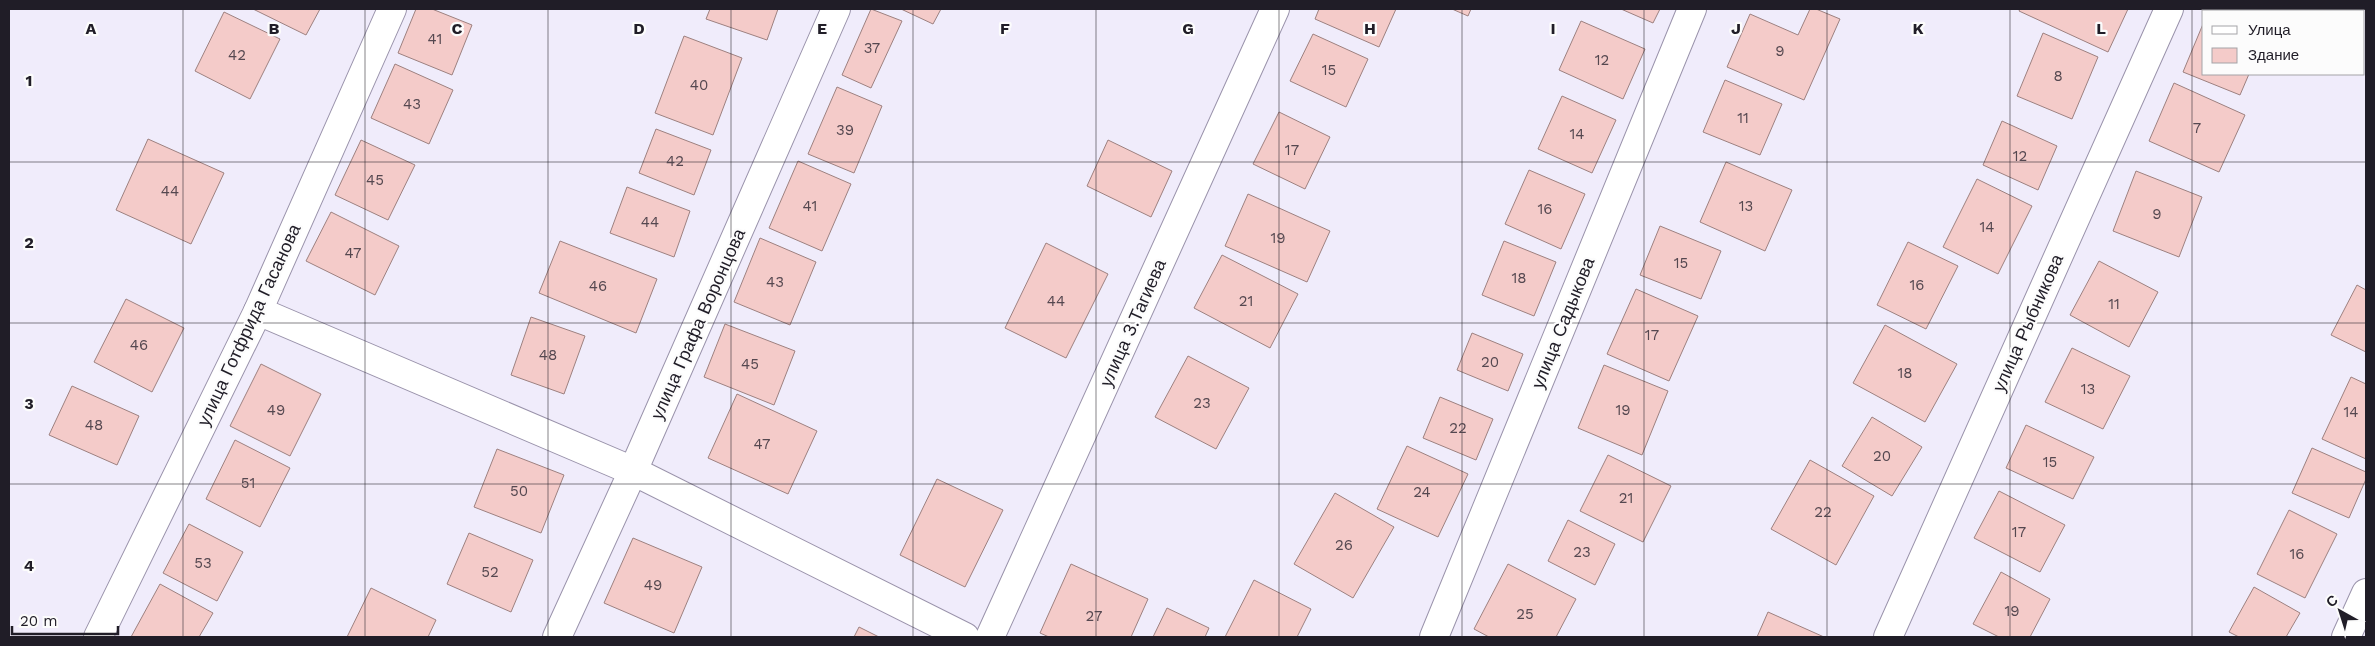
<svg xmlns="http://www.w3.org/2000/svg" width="2375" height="646" font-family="'Work Sans',sans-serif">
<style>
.building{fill:#f4cbc9;stroke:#9d8180}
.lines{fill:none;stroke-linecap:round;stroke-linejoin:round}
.minor-casing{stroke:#9a93ab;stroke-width:30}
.minor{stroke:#fff;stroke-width:28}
.grid{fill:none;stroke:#201d27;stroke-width:1;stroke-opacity:0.55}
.labels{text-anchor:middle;stroke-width:4.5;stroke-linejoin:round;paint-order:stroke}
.number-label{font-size:15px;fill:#554850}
.street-label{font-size:18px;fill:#201d27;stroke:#fcfcfc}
.grid-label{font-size:16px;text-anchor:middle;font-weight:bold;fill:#201d27;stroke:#fcfcfc;stroke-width:4.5;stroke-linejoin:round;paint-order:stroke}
</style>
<rect width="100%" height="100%" fill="#f0ecfb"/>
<g class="building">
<path d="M253,9H320L306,35Z"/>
<path d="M416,9H432L472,25L452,75L398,53Z"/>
<path d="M710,9H778L767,40L706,19Z"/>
<path d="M871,9L902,21L871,88L842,75Z"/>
<path d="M901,9H941L933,24Z"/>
<path d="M1319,9H1396L1379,47L1315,19Z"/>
<path d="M1452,9H1471L1468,16Z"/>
<path d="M1621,9H1660L1653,23Z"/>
<path d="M1810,9H1816L1840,19L1804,100L1727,67L1750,14L1798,35Z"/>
<path d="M2020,9H2128L2108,52L2019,11Z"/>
<path d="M2209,9H2278L2277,11H2208Z"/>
<path d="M224,12L280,39L250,99L195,71Z"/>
<path d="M1581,21L1645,49L1623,99L1559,70Z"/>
<path d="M2203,24L2204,74H2249L2240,95L2183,72Z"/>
<path d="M2043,33L2098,57L2072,119L2017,96Z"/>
<path d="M1313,34L1368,59L1346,107L1290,81Z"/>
<path d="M684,36L742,58L713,135L655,113Z"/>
<path d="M395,64L453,90L429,144L371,118Z"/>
<path d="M1725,80L1782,104L1760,155L1703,132Z"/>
<path d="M2174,83L2245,115L2219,172L2149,141Z"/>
<path d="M837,87L882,106L854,173L808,154Z"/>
<path d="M1562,96L1616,120L1592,173L1538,149Z"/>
<path d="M1279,112L1330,137L1305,189L1253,164Z"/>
<path d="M2002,121L2057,146L2038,190L1983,165Z"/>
<path d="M656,129L711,150L694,195L639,173Z"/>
<path d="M148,139L224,173L191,244L116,210Z"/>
<path d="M361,140L415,165L388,220L335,195Z"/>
<path d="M1108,140L1172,171L1151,217L1087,186Z"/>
<path d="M798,161L851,184L822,251L769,228Z"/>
<path d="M1726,162L1792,190L1765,251L1700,222Z"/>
<path d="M1529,170L1585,194L1561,249L1505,224Z"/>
<path d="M2136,171L2202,197L2179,257L2113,231Z"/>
<path d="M1977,179L2032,206L1998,274L1943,247Z"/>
<path d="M627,187L690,211L674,257L610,233Z"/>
<path d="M1248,194L1330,231L1307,282L1225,246Z"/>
<path d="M331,212L399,246L375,295L306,261Z"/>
<path d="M1660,226L1721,251L1701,299L1640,275Z"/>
<path d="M760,238L816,262L790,325L734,302Z"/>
<path d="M560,241L657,279L636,333L539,293Z"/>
<path d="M1504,241L1556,262L1534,316L1482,295Z"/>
<path d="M1908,242L1958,266L1926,329L1877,305Z"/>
<path d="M1046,243L1108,274L1066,358L1005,328Z"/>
<path d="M1222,255L1298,294L1270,348L1194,308Z"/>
<path d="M2099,261L2158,292L2129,347L2070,315Z"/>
<path d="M2357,285L2366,290V352L2331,335Z"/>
<path d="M1636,289L1698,316L1669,381L1607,354Z"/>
<path d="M126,299L184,328L152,392L94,362Z"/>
<path d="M531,317L585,336L564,394L511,375Z"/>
<path d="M725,324L795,351L774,405L704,377Z"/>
<path d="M1885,325L1957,364L1925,422L1853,383Z"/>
<path d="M1472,333L1523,354L1508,391L1457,370Z"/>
<path d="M2072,348L2130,376L2103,429L2045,402Z"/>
<path d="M1188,356L1249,388L1216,449L1155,417Z"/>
<path d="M261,364L321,394L290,456L230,426Z"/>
<path d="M1604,365L1668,391L1642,455L1578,428Z"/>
<path d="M2351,377L2366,384V459L2322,439Z"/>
<path d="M72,386L139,416L117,465L49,435Z"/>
<path d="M737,394L817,431L788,494L708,458Z"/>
<path d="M1440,397L1493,419L1476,460L1423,438Z"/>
<path d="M1872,417L1922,447L1892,496L1842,466Z"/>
<path d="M2026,425L2094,457L2073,499L2006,468Z"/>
<path d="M235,440L290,468L260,527L206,499Z"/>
<path d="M1407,446L1468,474L1438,537L1377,509Z"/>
<path d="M2312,448L2366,472V479L2349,518L2292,493Z"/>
<path d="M497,449L564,475L541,533L474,507Z"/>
<path d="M1608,455L1671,486L1643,542L1580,511Z"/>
<path d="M1810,460L1874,496L1836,565L1771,529Z"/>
<path d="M937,479L1003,510L965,587L900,555Z"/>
<path d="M1999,491L2065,525L2040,572L1974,538Z"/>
<path d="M1335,493L1394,527L1353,598L1294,564Z"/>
<path d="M2289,510L2337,534L2305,598L2257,574Z"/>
<path d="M1568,520L1615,544L1595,585L1548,561Z"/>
<path d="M189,524L243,552L217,601L163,573Z"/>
<path d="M469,533L533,560L511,612L447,584Z"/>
<path d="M633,538L702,567L674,633L604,603Z"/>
<path d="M1071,564L1148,599L1131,637H1049L1040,633Z"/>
<path d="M1508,564L1576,599L1556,637H1489L1474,629Z"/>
<path d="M2001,572L2050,599L2030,637H1999L1973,624Z"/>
<path d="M1254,580L1311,609L1297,637H1225Z"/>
<path d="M160,584L213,613L199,637H131Z"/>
<path d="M2254,587L2300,613L2286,637H2239L2229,632Z"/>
<path d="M371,588L436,620L428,637H347Z"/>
<path d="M1167,608L1209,628L1205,637H1153Z"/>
<path d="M1768,612L1824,637H1757Z"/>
<path d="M859,627L879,637H854Z"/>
</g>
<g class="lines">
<g class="minor-casing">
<g id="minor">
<path d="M258,311L633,471L965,637"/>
<path d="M98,637L258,311L392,9"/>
<path d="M557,637L633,471L836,9"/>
<path d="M990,637L1275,9"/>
<path d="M1434,637L1692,9"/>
<path d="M1888,637L2169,9"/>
<path d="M2346,637L2366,593"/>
</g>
</g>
<use href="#minor" class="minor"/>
</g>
<path class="grid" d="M183,9V637M365,9V637M548,9V637M731,9V637M913,9V637M1096,9V637M1279,9V637M1462,9V637M1644,9V637M1827,9V637M2010,9V637M2192,9V637M9,162H2366M9,323H2366M9,484H2366"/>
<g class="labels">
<g class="number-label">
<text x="435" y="44">41</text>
<text x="872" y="53">37</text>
<text x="1780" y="56">9</text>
<text x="237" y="60">42</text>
<text x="1602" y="65">12</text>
<text x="1329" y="75">15</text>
<text x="2058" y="81">8</text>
<text x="699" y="90">40</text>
<text x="412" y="109">43</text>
<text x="1743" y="123">11</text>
<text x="2197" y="133">7</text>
<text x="845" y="135">39</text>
<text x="1577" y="139">14</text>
<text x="1292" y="155">17</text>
<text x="2020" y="161">12</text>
<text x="675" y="166">42</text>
<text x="375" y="185">45</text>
<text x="170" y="196">44</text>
<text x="810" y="211">41</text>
<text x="1746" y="211">13</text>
<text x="1545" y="214">16</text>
<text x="2157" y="219">9</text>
<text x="650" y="227">44</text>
<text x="1987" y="232">14</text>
<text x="1278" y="243">19</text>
<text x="353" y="258">47</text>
<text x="1681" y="268">15</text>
<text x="1519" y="283">18</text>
<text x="775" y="287">43</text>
<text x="1917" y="290">16</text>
<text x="598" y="291">46</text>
<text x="1056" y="306">44</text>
<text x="1246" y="306">21</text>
<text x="2114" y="309">11</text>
<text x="1652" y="340">17</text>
<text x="139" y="350">46</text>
<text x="548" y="360">48</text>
<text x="1490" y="367">20</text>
<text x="750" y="369">45</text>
<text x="1905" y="378">18</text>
<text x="2088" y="394">13</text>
<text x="1202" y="408">23</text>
<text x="276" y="415">49</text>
<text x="1623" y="415">19</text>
<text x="2351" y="417">14</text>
<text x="94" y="430">48</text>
<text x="1458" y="433">22</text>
<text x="762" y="449">47</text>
<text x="1882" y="461">20</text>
<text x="2050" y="467">15</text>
<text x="248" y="488">51</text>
<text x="519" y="496">50</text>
<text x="1422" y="497">24</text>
<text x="1626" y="503">21</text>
<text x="1823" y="517">22</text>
<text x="2019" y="537">17</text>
<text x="1344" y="550">26</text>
<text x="1582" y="557">23</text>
<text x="2297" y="559">16</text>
<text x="203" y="568">53</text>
<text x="490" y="577">52</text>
<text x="653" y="590">49</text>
<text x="2012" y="616">19</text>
<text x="1525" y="619">25</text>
<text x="1094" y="621">27</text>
</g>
<g class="street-label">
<text transform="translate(1133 323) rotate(-66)" y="6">улица З.Тагиева</text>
<text transform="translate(1563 323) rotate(-68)" y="6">улица Садыкова</text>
<text transform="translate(2028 323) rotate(-66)" y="6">улица Рыбникова</text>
<text transform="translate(698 324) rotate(-66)" y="6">улица Графа Воронцова</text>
<text transform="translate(249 325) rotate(-65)" y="6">улица Готфрида Гасанова</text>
</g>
</g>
<g class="grid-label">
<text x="91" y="34">A</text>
<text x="274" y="34">B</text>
<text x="457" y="34">C</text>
<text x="639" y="34">D</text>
<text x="822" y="34">E</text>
<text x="1005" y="34">F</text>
<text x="1188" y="34">G</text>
<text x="1370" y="34">H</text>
<text x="1553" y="34">I</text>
<text x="1736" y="34">J</text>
<text x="1918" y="34">K</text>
<text x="2101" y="34">L</text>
<text x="29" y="86">1</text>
<text x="29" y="248">2</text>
<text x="29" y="409">3</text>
<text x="29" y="571">4</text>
</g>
<rect width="2375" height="646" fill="none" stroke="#201d27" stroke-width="20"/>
<rect x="2202" y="10" width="162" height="65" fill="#fcfcfc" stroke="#a4a3a7"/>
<rect x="2212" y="26" width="25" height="8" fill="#ffffff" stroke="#a4a3a7"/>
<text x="2248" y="35" font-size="15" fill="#201d27">Улица</text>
<rect x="2212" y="48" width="25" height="15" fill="#f4cbc9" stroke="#a4a3a7"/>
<text x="2248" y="60" font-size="15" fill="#201d27">Здание</text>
<g transform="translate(2340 611) rotate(321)" stroke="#fcfcfc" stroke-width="4" paint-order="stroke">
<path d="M0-4L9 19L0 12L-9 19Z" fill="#201d27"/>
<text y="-8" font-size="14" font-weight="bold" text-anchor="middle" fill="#201d27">С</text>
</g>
<path d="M12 626v8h106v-8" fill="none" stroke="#201d27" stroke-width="2.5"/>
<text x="20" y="626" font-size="15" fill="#201d27" stroke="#fcfcfc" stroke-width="4" paint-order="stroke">20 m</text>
</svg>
